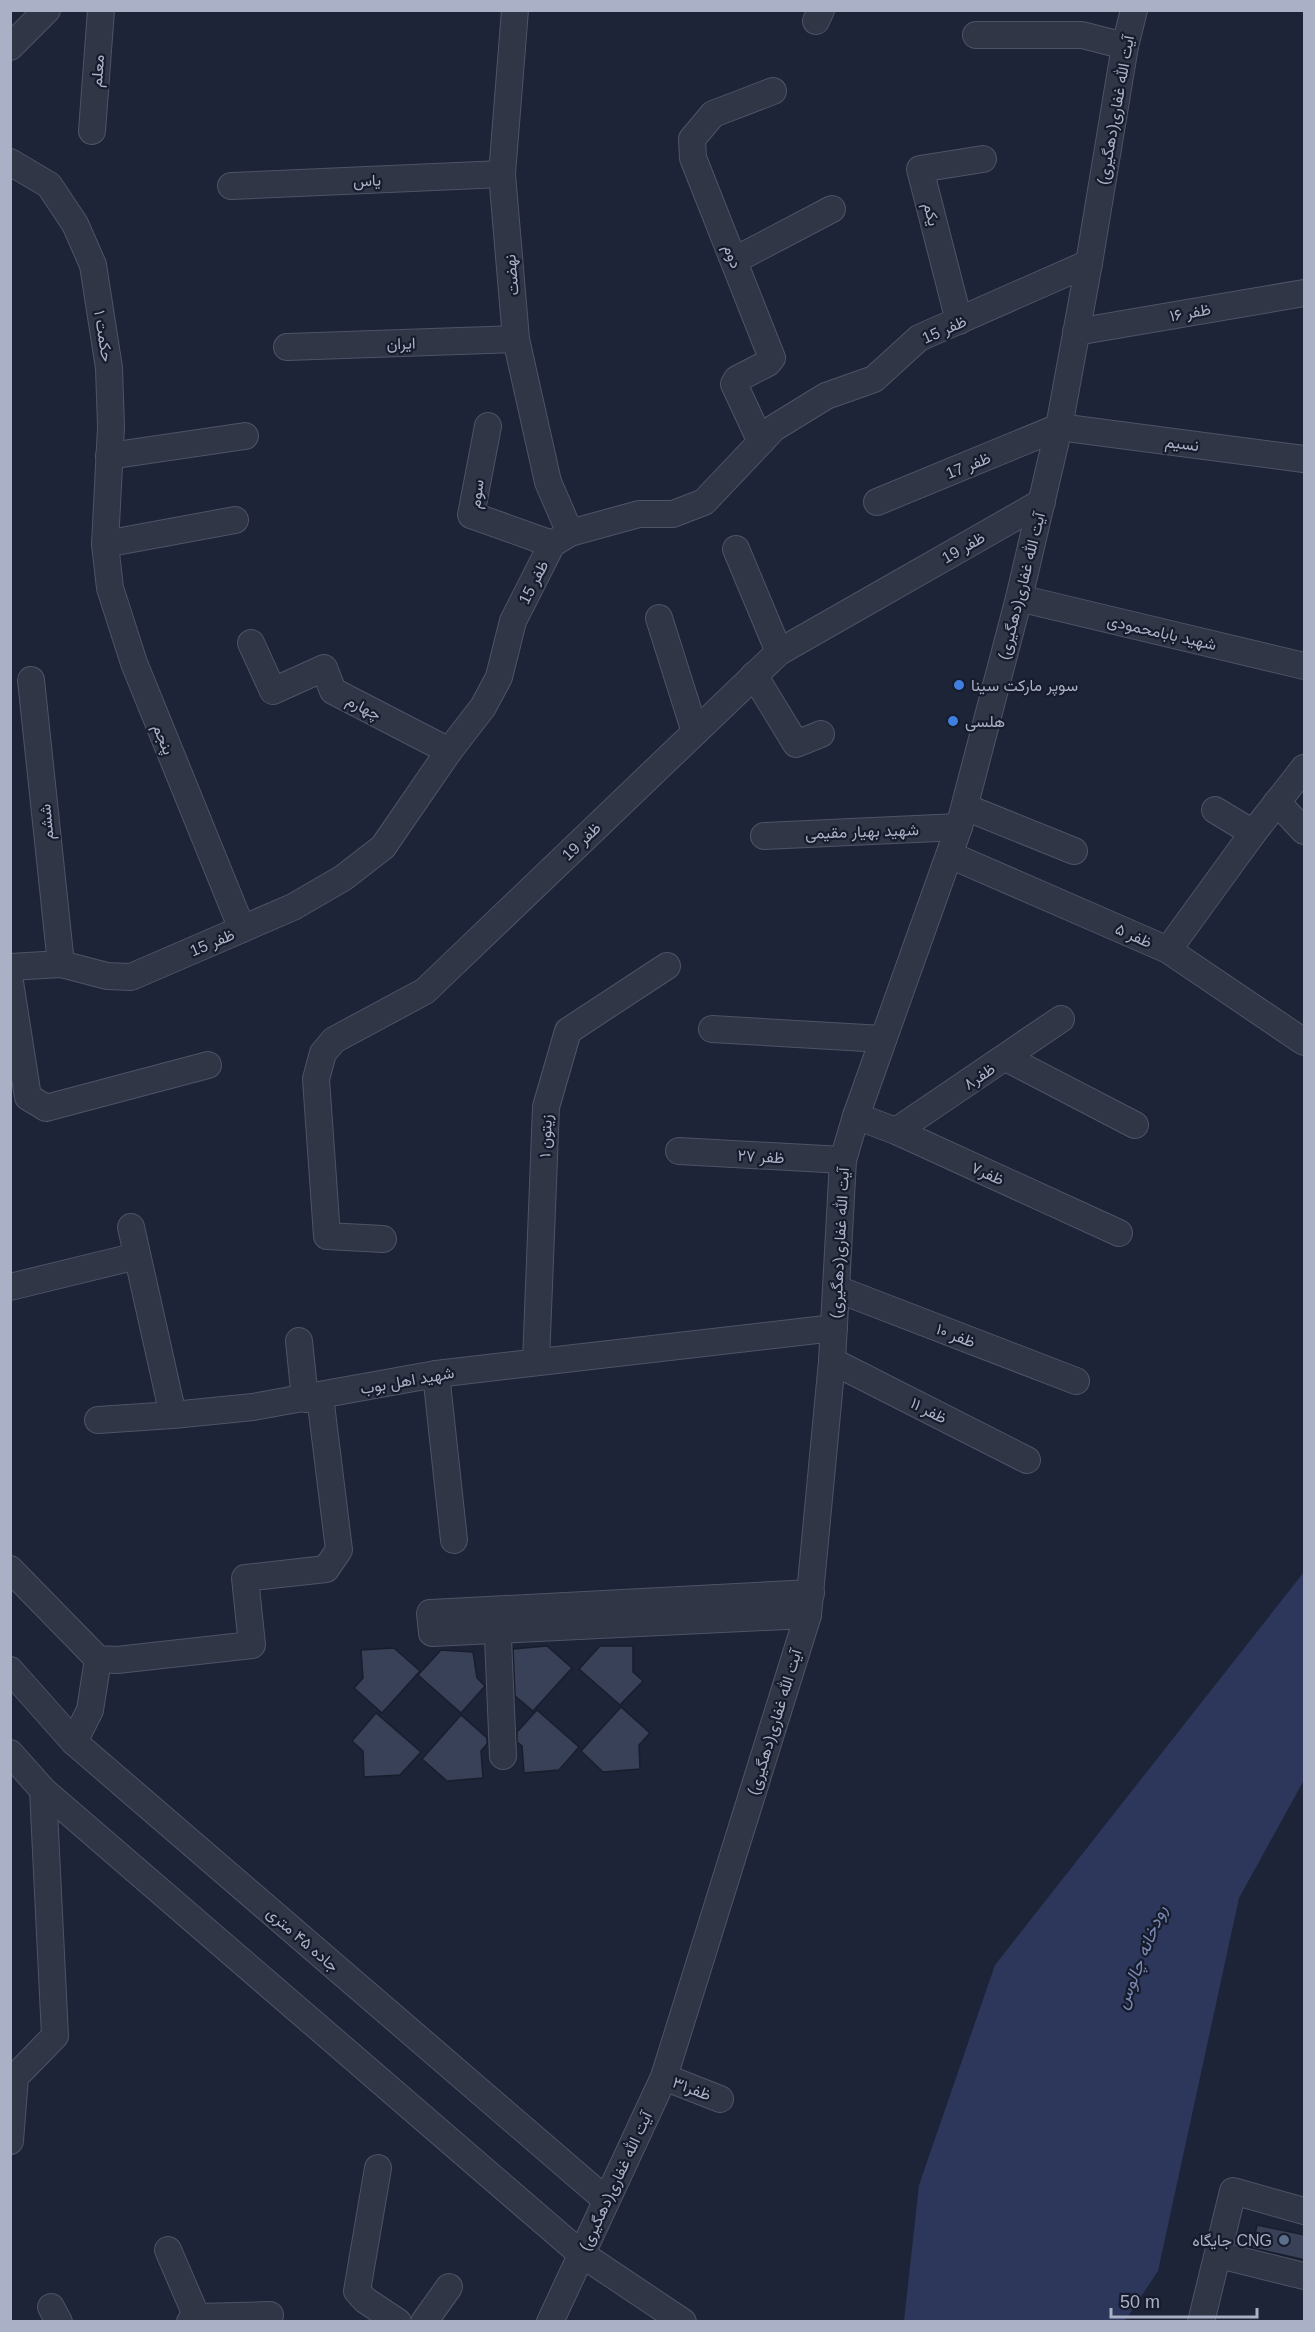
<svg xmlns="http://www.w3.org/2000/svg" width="1315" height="2332" font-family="Helvetica,Vazirmatn,sans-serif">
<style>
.water{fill:#2c375b}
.building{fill:#394158;stroke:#191e2e;stroke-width:1.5}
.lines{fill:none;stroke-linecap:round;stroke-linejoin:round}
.minor-casing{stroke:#4e5366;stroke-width:28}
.minor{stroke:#313647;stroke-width:26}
.shop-dot{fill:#3f7fe0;stroke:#171c2c;stroke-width:2}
.service-dot{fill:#5c6f8a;stroke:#171c2c;stroke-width:2}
.labels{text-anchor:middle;stroke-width:4.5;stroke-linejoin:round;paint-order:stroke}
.street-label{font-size:16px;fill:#aab0c5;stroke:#171c2c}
.poi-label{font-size:16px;fill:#aab0c5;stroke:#171c2c;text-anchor:start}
.water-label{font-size:18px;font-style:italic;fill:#7887b4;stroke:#171c2c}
</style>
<rect width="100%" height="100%" fill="#1d2437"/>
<path class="water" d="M1304,1572V1780L1239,1898L1158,2271L1125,2321H904L919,2185L995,1965Z"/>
<g class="building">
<path d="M547,1646L572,1668L533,1711L515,1696L513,1649Z"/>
<path d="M600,1646H633V1672L643,1681L620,1705L579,1669Z"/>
<path d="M394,1648L420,1671L382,1713L354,1688L363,1678L361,1650Z"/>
<path d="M441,1650L473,1652L477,1678L485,1686L461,1713L418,1675Z"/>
<path d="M621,1707L650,1733L639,1745L640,1769L603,1772L581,1751Z"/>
<path d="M537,1710L579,1747L559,1770L524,1773L522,1746L517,1742V1732Z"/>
<path d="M376,1713L421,1752L400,1775L364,1777L363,1751L352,1741Z"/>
<path d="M461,1715L487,1738V1744L481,1751L483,1778L447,1781L422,1759Z"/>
<path d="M1257,2225L1305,2235V2260L1252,2248Z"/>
</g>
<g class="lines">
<g class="minor-casing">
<g id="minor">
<path d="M515,10L502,174L516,339L548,482L570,533"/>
<path d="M816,21L821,10"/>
<path d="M976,35H1082L1125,46"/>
<path d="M10,47L47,10"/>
<path d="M92,131L101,10"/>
<path d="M10,162L49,185L75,224L93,265L109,368L111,427L105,544L110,588L134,663L242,929"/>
<path d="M231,186L502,174"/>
<path d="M735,260L832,209"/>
<path d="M959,321L920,169L983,159"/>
<path d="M1076,332L1304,293"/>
<path d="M287,347L516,339"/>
<path d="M488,426L471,515L552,544"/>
<path d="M761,442L734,384L737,379L768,363L772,358L693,158L692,139L713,114L773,91"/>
<path d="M109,456L245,436"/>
<path d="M877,502L1059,427L1304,459"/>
<path d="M105,544L235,520"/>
<path d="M736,549L779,652"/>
<path d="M1019,598L1304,666"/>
<path d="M659,618L695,732"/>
<path d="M251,643L273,691L324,668L333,691L449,751"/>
<path d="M754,675L796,744L821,734"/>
<path d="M31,680L61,964"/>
<path d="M1277,802L1304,831"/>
<path d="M965,807L1074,851"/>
<path d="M1215,810L1253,833"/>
<path d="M764,836L959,827"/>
<path d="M950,855L1168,950L1304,1042"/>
<path d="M1168,950L1253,833L1304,768"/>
<path d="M10,967L61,964L107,976L131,977L293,907L343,878L383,847L449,751L483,707L499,677L513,621L552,544L570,533L639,514H673L704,502L774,428L826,396L874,379L919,338L1089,263"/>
<path d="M10,982L28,1097L46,1108L208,1065"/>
<path d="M712,1029L883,1039"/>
<path d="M1006,1058L1135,1125"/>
<path d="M856,1116L896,1131L1119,1233"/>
<path d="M896,1131L1061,1019"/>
<path d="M679,1151L843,1160"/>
<path d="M131,1227L173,1415L253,1407L436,1374L834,1328"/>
<path d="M383,1239L327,1236L316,1079L323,1053L334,1040L425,991L779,652L1042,502"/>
<path d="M10,1287L137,1256"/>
<path d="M837,1289L1076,1381"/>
<path d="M299,1341L305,1399"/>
<path d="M832,1361L1027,1460"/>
<path d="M536,1362L546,1107L568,1031L667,966"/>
<path d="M436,1374L454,1540"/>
<path d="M98,1420L173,1415"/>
<path d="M10,1569L98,1659L117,1660L252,1645L245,1578L326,1569L339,1550L320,1396"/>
<path d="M497,1615L503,1756"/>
<path d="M808,1615L432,1633L430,1613L811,1593"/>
<path d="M10,1670L74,1742L606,2200"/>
<path d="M74,1742L90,1710L98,1659"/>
<path d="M10,1753L43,1790L580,2253L683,2322"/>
<path d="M664,2077L720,2099"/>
<path d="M10,2141L15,2077L55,2036L43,1790"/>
<path d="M378,2168L357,2291L365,2300L398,2322"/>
<path d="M168,2250L199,2322"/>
<path d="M1219,2255L1304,2276"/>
<path d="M51,2307L59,2322"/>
<path d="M190,2322L197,2317L270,2315"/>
<path d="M424,2322L449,2287"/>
<path d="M550,2322L664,2077L808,1615L832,1361L843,1160L856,1116L959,827L1019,598L1059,427L1089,263L1125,46L1134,10"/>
<path d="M1201,2322L1233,2191L1304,2211"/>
</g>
</g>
<use href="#minor" class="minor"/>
</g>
<g class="shop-dot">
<circle cx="959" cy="685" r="6"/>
<circle cx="953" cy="721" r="6"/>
</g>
<circle class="service-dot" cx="1284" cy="2240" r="6"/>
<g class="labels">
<g class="street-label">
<text transform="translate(97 71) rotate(-86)" y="6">معلم</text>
<text transform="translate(1115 110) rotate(-80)" y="6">آیت الله غفاری(دهگیری)</text>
<text transform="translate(367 180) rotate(-2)" y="6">یاس</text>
<text transform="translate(932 214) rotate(76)" y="6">یکم</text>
<text transform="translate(733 256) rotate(68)" y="6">دوم</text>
<text transform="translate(511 275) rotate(-95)" y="6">نهضت</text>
<text transform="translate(1190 312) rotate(-10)" y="6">ظفر ۱۶</text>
<text transform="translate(944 329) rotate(-24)" y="6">ظفر 15</text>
<text transform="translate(104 336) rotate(81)" y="6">حکمت ۱</text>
<text transform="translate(401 343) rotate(-2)" y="6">ایران</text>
<text transform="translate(1182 443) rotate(7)" y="6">نسیم</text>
<text transform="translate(968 465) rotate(-22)" y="6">ظفر 17</text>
<text transform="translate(476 494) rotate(-83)" y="6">سوم</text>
<text transform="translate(963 547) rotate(-30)" y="6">ظفر 19</text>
<text transform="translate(533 582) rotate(-63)" y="6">ظفر 15</text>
<text transform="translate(1021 586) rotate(-76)" y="6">آیت الله غفاری(دهگیری)</text>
<text transform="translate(1162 632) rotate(13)" y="6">شهید بابامحمودی</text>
<text transform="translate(364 707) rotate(27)" y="6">چهارم</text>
<text transform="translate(164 739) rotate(68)" y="6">پنجم</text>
<text transform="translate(46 822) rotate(-96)" y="6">ششم</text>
<text transform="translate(862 831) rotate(-2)" y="6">شهید بهیار مقیمی</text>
<text transform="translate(581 841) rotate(-44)" y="6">ظفر 19</text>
<text transform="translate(1134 935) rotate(24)" y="6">ظفر ۵</text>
<text transform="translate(212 942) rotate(-23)" y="6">ظفر 15</text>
<text transform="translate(979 1076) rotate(-34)" y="6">ظفر۸</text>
<text transform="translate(545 1136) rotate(-88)" y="6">زیتون ۱</text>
<text transform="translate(761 1156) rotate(3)" y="6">ظفر ۲۷</text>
<text transform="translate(988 1173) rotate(24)" y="6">ظفر۷</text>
<text transform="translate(839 1243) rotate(-87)" y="6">آیت الله غفاری(دهگیری)</text>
<text transform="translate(956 1335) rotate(21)" y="6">ظفر ۱۰</text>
<text transform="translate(407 1380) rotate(-10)" y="6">شهید اهل بوب</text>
<text transform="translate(929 1410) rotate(27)" y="6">ظفر ۱۱</text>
<text transform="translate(774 1722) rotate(-73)" y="6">آیت الله غفاری(دهگیری)</text>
<text transform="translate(303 1939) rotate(41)" y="6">جاده ۴۵ متری</text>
<text transform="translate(692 2088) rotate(21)" y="6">ظفر۳۱</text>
<text transform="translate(615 2181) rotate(-65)" y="6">آیت الله غفاری(دهگیری)</text>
</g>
<g class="poi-label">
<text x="971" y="691">سوپر مارکت سینا</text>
<text x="965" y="727">هلسی</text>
<text x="1272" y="2246" text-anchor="end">جایگاه CNG</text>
</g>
<g class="water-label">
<text transform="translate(1141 1957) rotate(-68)" y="6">رودخانه چالوس</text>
</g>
</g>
<rect width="1315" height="2332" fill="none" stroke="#aab0c5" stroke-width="24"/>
<path d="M1111 2308v9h146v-9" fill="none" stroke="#aab0c5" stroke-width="3"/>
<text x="1120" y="2308" font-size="18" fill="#aab0c5" stroke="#171c2c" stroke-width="4.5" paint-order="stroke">50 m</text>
</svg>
